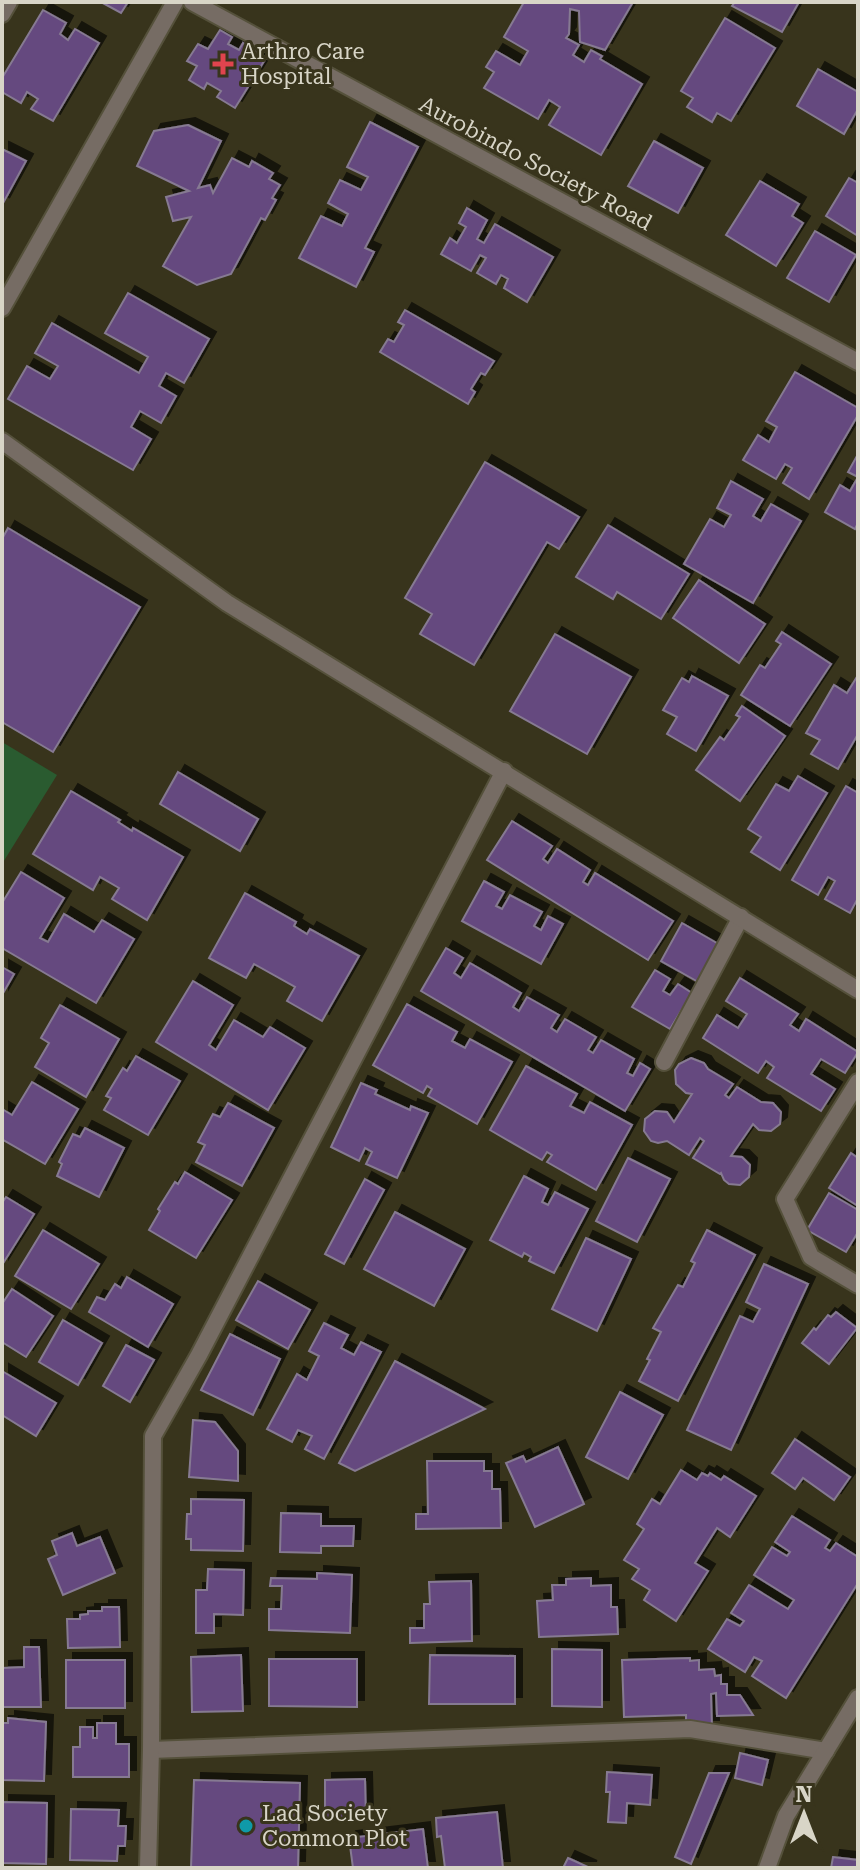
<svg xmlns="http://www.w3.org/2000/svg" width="860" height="1870" font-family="'Roboto Serif',serif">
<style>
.green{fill:#2a5b30}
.building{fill:#65497f;stroke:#867a92;stroke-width:2;filter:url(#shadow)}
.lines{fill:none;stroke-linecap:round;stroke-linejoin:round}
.minor-casing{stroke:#55513b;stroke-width:20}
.tertiary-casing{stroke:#55513b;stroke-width:20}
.minor{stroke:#766c64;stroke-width:16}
.tertiary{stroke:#766c64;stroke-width:16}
.health-dot{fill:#e0444e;stroke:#38341c;stroke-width:3}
.culture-dot{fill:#0f9aa8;stroke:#38341c;stroke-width:3}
.labels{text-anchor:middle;stroke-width:6;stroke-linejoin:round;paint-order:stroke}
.poi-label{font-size:22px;fill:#d8d5c7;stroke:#38341c;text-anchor:start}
.street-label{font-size:22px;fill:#d8d5c7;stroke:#38341c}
</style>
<defs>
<filter id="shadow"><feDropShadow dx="7" dy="-7" stdDeviation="0" flood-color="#0009"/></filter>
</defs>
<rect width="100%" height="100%" fill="#38341c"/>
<path class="green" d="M2,742L57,775L2,864Z"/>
<g class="building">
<path d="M101,2H128L121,13Z"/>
<path d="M524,2H633L605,50L580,42L579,11L570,9L569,34L566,38L579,45L573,55L584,62L591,50L602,56L600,59L642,84L601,155L549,125L560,107L549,100L538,119L484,88L494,72L486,67L496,51L520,65L528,51L504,37Z"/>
<path d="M735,2H799L782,32L732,6Z"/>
<path d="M43,10L66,23L60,34L68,40L75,29L99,43L53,121L31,109L38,99L27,92L21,103L2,92V78Z"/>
<path d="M725,18L775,48L731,121L717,113L712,122L687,107L693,98L681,91Z"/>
<path d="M220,30L232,37L228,44L239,50L243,43L266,58L235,108L217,97L221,91L207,83L204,89L189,80L197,66L187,61L198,44L208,49Z"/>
<path d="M818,69L858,92V109L844,134L797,106Z"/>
<path d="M370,122L418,147L365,248L374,252L356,287L299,258L321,216L342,226L348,214L328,203L340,180L361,190L368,177L347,167Z"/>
<path d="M188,125L221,141L198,188L210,185L213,193L232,158L249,167L252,161L273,173L269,179L280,185L272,198L276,200L265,220L261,218L231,274L197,285L163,266L191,217L173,221L166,197L189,191L137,166L154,131Z"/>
<path d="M654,141L703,168L678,213L628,186Z"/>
<path d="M2,149L26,161L2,205Z"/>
<path d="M849,178L858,183V236L826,216Z"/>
<path d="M760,181L799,204L792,216L803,223L776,266L726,235Z"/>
<path d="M467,208L487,220L477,239L484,243L495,224L553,257L527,302L504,288L508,279L501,275L496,284L477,273L486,258L480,255L471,271L441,254L450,238L457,243L466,227L459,223Z"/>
<path d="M815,231L856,255L829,302L787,278Z"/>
<path d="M128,293L209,339L184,383L166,373L159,386L176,396L161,423L140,411L131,427L151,439L133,470L8,399L27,366L50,379L58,366L35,353L52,323L139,373L148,357L105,333Z"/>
<path d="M405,310L494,361L485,375L481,373L471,389L475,392L468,404L380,352L388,339L394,342L404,325L398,322Z"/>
<path d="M795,372L858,408V415L809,499L783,483L792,468L785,464L776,479L743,460L758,435L769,442L777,427L766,421Z"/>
<path d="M858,454V523L855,529L825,512L840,485L850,491L858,477L848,472Z"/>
<path d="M485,462L579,517L559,549L547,542L474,665L420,634L432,614L405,598Z"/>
<path d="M731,481L763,499L753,516L761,521L771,504L801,521L753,603L684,564L710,519L724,527L731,515L717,508Z"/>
<path d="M608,525L689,574L661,619L617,592L613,599L576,577Z"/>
<path d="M8,528L140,607L53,752L2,722V539Z"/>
<path d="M699,580L765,624L739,663L673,618Z"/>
<path d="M782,632L831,664L790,726L741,695L760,665L765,668L781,644L776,641Z"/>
<path d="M555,634L631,677L587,754L510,711Z"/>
<path d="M858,675V734L838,769L811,754L820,740L806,733L834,685L847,693Z"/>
<path d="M692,676L728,696L696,751L667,734L677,717L663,710L682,678L689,682Z"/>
<path d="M742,706L785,736L740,801L696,770L720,737L724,740L740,717L736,715Z"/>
<path d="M178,772L258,819L240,851L160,804Z"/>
<path d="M798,776L827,793L780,870L751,852L761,837L748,829L776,784L789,791Z"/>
<path d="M846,786L858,793V898L850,913L825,899L835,881L828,877L818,895L792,880Z"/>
<path d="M71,791L120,820L118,822L132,831L133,828L183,857L147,920L112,899L119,888L100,877L93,890L33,854Z"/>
<path d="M512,821L552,846L543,859L548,863L557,849L590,870L583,882L588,885L595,873L673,921L648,960L487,860Z"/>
<path d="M21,872L64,898L40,938L48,942L64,914L94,932L102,920L134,939L96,1003L2,948V903Z"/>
<path d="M484,881L504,892L496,906L502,909L510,895L542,912L534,926L541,930L548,916L563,924L541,964L462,921Z"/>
<path d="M245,893L296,922L294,926L307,934L310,929L359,956L322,1021L287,1001L295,987L254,964L246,978L209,958Z"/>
<path d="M682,923L722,946L700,983L661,961Z"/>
<path d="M446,948L463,958L454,973L461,978L470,963L521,993L513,1007L519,1011L527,997L559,1015L551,1028L557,1032L565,1019L596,1037L588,1050L593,1053L601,1040L634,1059L627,1073L633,1076L640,1063L650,1069L625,1111L421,991Z"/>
<path d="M2,967L14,974L2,995Z"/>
<path d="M655,970L670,979L663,991L670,995L678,984L692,993L670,1029L632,1007Z"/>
<path d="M740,978L798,1014L790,1025L799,1031L806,1019L858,1052L845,1073L821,1059L811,1074L835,1089L821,1111L767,1078L774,1067L766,1061L758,1073L703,1038L717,1015L738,1028L747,1014L726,1001Z"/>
<path d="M193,981L233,1005L209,1045L216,1050L234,1020L263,1037L270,1027L305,1048L268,1110L156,1042Z"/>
<path d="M407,1004L457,1032L452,1041L465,1048L470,1039L512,1062L477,1124L428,1096L432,1089L427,1086L423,1093L373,1065Z"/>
<path d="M60,1005L119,1039L86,1097L35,1067L49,1043L41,1038Z"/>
<path d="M136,1056L180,1081L148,1135L104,1110L111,1098L106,1096L123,1068L127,1071Z"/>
<path d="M691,1058L704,1063L708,1069L733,1084L725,1095L729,1098L737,1087L761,1102L773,1103L781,1112L780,1124L771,1131L759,1130L753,1124L731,1156L742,1157L750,1165L749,1177L740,1185L729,1184L724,1180L721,1173L720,1174L693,1158L704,1141L700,1138L689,1155L667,1141L658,1143L651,1141L644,1131L645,1119L655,1111L667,1112L674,1122L692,1094L686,1093L676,1084L675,1070L679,1064Z"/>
<path d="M526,1066L577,1094L570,1106L584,1113L590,1102L632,1125L596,1190L547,1162L552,1155L547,1152L542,1160L490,1130Z"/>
<path d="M32,1082L78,1109L45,1164L3,1140L2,1142V1109L12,1115Z"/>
<path d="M361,1083L377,1090L375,1094L410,1110L411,1106L428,1113L397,1178L366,1164L372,1152L365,1148L359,1161L331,1147Z"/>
<path d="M228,1103L274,1128L242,1186L196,1162L205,1145L198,1142L213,1114L220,1117Z"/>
<path d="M85,1128L124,1148L99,1197L57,1176L62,1164L59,1162L73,1134L80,1137Z"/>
<path d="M851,1153L858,1158V1206L829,1188Z"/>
<path d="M628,1158L670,1179L637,1242L596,1221Z"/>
<path d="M185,1172L232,1200L196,1258L149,1230L160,1211L158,1209L175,1182L178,1184Z"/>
<path d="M524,1176L548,1189L542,1202L548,1205L555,1192L588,1209L554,1273L529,1261L531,1257L524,1253L522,1257L490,1240Z"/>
<path d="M365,1179L384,1190L344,1264L325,1254Z"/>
<path d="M829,1193L858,1210V1232L846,1252L807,1230Z"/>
<path d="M6,1197L34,1214L2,1265V1203Z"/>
<path d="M395,1212L465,1249L434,1306L364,1269Z"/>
<path d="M43,1230L99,1264L71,1309L15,1276Z"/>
<path d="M707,1230L755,1255L678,1401L639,1381L650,1360L647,1359L661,1332L653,1328L678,1285L683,1287L695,1263L691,1261Z"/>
<path d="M586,1238L631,1259L597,1331L552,1309Z"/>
<path d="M764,1264L808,1284L731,1450L687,1430L740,1316L753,1322L760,1309L746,1302Z"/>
<path d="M127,1277L173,1304L148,1347L89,1312L97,1297L105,1300L115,1284L121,1288Z"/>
<path d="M258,1281L310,1310L288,1349L236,1320Z"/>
<path d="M12,1289L53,1316L26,1357L2,1342V1304Z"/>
<path d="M836,1312L857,1328L829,1364L802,1343L814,1328L816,1330L828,1315L831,1317Z"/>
<path d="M63,1320L102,1343L78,1385L39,1362Z"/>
<path d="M324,1323L348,1335L341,1348L354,1355L361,1342L381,1352L324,1459L305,1449L312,1436L298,1430L292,1442L267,1429L297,1374L307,1380L319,1356L309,1351Z"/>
<path d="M230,1334L280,1359L253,1415L201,1390Z"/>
<path d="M126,1345L154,1360L130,1402L103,1386Z"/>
<path d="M395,1361L485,1409L355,1471L339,1463Z"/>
<path d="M2,1371L56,1403L36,1436L2,1415Z"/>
<path d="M620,1392L663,1415L628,1479L586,1457Z"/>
<path d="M193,1420L215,1422L238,1451V1481L189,1477Z"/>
<path d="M795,1439L850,1477L834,1500L803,1478L795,1489L772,1473Z"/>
<path d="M558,1447L584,1504L535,1527L506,1463L523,1456L526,1462Z"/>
<path d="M427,1461H484V1471H492V1489H500L501,1528L416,1529V1514H428Z"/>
<path d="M681,1470L697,1480L702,1473L708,1476L710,1473L721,1480L724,1476L756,1496L730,1537L717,1528L695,1563L708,1571L676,1621L644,1600L650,1590L632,1579L639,1569L624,1560L644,1529L637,1524L652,1499L660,1504Z"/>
<path d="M191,1499L244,1500L243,1551L191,1550V1539H186L187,1514H191Z"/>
<path d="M281,1513L321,1514V1526H354L353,1546H321V1553L280,1552Z"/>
<path d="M792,1516L830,1540L825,1548L830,1551L836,1543L858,1557V1583L786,1698L752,1676L762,1661L754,1657L745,1672L708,1649L727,1619L740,1626L744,1621L731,1613L749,1585L788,1609L794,1600L754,1575L772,1547L787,1556L790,1552L775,1542Z"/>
<path d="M72,1533L77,1546L100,1537L115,1573L63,1595L48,1559L57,1555L52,1541Z"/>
<path d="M208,1569L244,1570L243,1615L214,1614V1633H196V1590H207Z"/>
<path d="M317,1573L352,1575L350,1633L269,1630V1609H281L282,1586H270L271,1578L317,1579Z"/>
<path d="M591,1578V1586L611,1585V1607H617L618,1634L539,1637L537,1601L553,1600L552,1585H566V1579Z"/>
<path d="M471,1581L472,1641L410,1643V1628H424V1604H430L429,1582Z"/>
<path d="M102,1607H119L120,1647L68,1648L67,1619H80V1615L88,1614V1611H102Z"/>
<path d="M24,1647H39L41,1707H2V1668L24,1667Z"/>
<path d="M552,1649L602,1650V1707L552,1706Z"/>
<path d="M241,1655L243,1711L192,1712L191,1657Z"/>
<path d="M430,1655L515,1656V1704H429Z"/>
<path d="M690,1658V1661L699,1660V1670L714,1669L715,1676L721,1675V1684H727V1695H740L753,1715L717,1716L716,1693L711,1694L712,1727H686V1715L624,1717L622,1660Z"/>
<path d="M269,1659H357V1707L269,1706Z"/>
<rect x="66" y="1660" width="59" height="48"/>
<path d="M8,1718L46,1722L44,1781L2,1780V1723H8Z"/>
<path d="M97,1723H116V1744H129V1777H73V1747H80V1727H93V1738H97Z"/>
<path d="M740,1753L768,1760L762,1785L735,1778Z"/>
<path d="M607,1772L652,1775L650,1805L627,1803L626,1823L608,1822L610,1792H606Z"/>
<path d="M709,1773H729L691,1864L675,1857Z"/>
<path d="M365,1779L366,1819L325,1820V1780Z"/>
<path d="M194,1780L300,1783L298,1868H191Z"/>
<path d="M2,1802L47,1803L46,1864L2,1863Z"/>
<path d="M71,1809L119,1810L118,1826H126L125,1846H118L117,1861L70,1860Z"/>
<path d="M497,1812L503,1868H445L441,1836L437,1837L436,1818Z"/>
<path d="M423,1829L428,1868H353L349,1838Z"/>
<path d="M833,1857L858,1860V1868H831Z"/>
<path d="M568,1858L590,1868H563Z"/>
</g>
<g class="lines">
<g class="minor-casing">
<g id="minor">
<path d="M192,2L858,362"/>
<path d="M2,14L9,2"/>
<path d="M2,308L175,2"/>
<path d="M664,1062L741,917"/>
<path d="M858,1082L785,1199L811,1257L858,1285"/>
<path d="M151,1750L690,1729L826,1751"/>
<path d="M148,1868L151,1750L153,1436L199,1355L504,771"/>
</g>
</g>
<g class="tertiary-casing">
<g id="tertiary">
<path d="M2,441L227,603L858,990"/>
<path d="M767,1868L786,1816L858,1698"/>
</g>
</g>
<use href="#minor" class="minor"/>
<use href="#tertiary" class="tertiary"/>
</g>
<path class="health-dot" d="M219 52h8v8h8v8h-8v8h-8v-8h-8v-8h8z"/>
<circle class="culture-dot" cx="246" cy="1826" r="8"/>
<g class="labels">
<g class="poi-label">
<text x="241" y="59">Arthro Care<tspan x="241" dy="25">Hospital</tspan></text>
<text x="262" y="1821">Lad Society<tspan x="262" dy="25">Common Plot</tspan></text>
</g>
<g class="street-label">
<text transform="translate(536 163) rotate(28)" y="8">Aurobindo Society Road</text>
</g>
</g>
<rect width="860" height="1870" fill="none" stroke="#d8d5c7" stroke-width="8"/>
<g transform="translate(804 1814)" stroke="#38341c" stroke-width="6" paint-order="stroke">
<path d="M0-6L14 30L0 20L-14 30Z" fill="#d8d5c7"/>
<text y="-12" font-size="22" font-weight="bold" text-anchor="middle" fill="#d8d5c7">N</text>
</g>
</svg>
